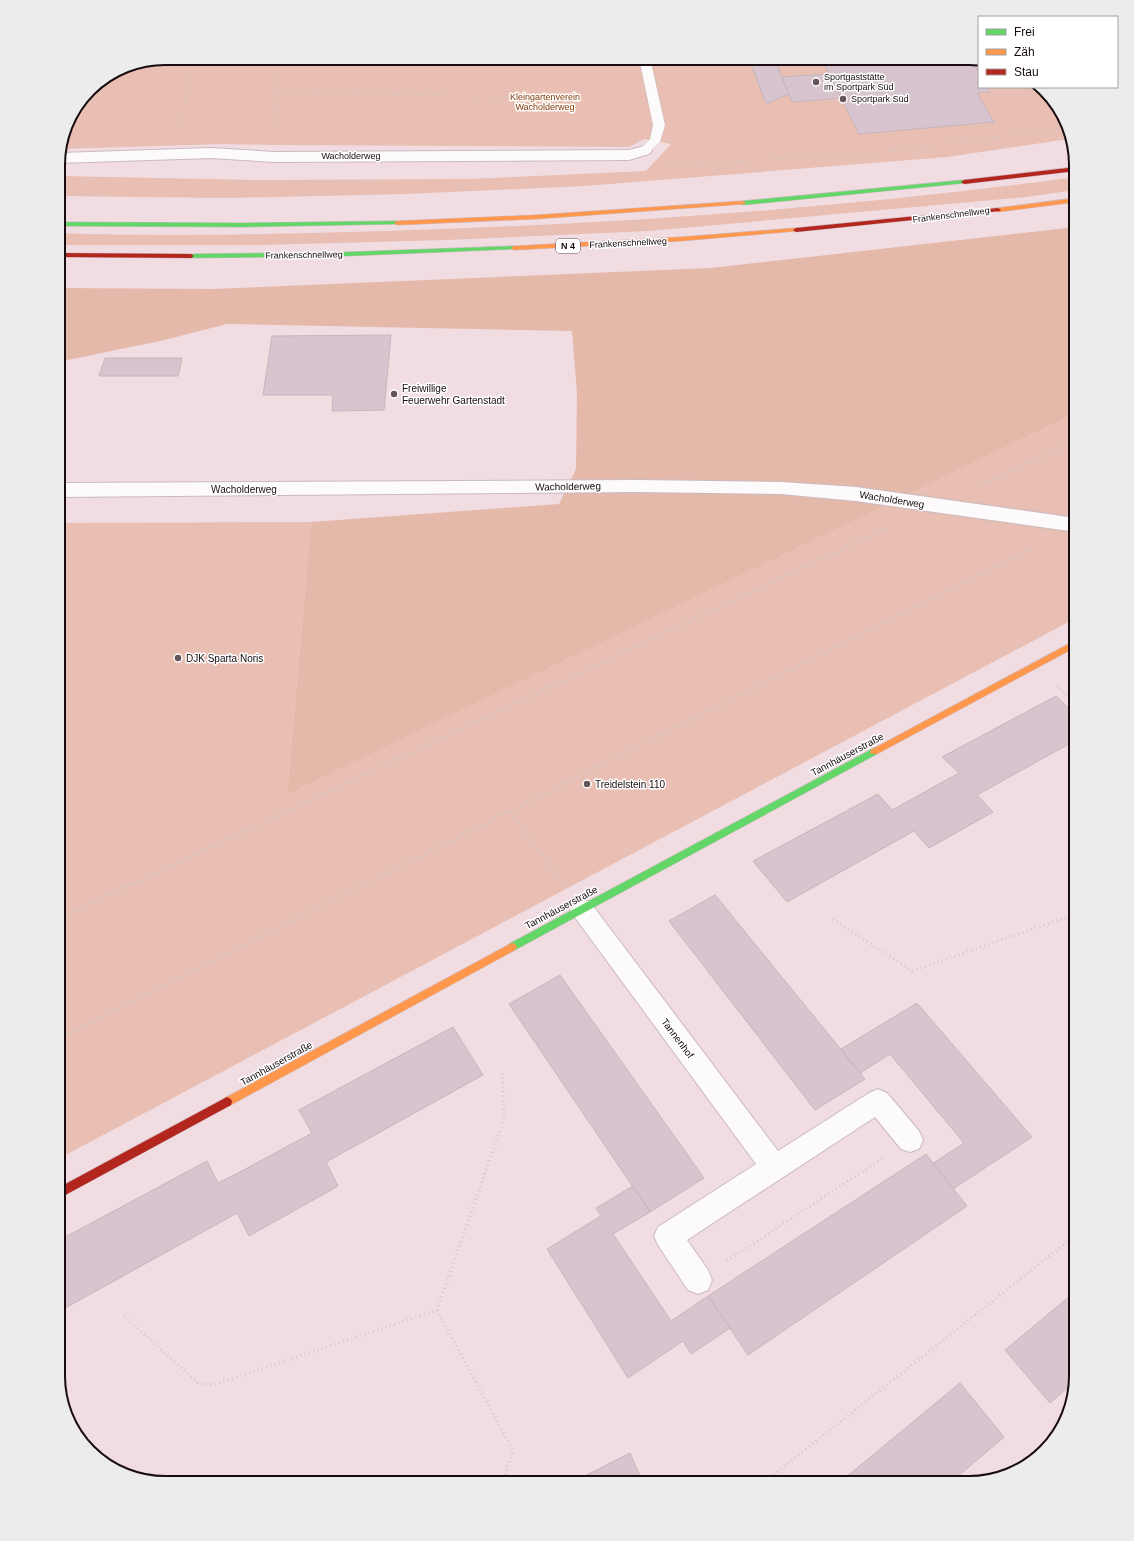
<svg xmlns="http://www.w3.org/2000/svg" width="1134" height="1541" font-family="Helvetica,sans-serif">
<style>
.green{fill:#e8bfb2}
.forest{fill:#e5b9aa}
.building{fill:#d8c4ce;stroke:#c4b6bc}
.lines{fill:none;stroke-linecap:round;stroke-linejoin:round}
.lane-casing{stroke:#cababf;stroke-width:1}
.street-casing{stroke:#cababf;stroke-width:2}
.fast-casing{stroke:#cababf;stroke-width:1}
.slow-casing{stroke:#cababf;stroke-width:1}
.jam-casing{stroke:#cababf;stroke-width:1}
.path-far2{stroke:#d0c9cb;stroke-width:2;stroke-dasharray:0.5 2;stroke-linecap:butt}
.path-far1{stroke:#d0c9cb;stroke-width:2.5;stroke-dasharray:1 3;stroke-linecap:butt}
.path{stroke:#d0c9cb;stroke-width:3;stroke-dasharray:1 3.5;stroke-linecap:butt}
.lane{fill:#fdfafb;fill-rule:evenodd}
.street{fill:#fdfafb;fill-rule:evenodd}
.fast{fill:#63d668;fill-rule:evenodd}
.slow{fill:#ff974d;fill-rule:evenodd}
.jam{fill:#b3261e;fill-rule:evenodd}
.poi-dot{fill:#64555a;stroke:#fff;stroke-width:1.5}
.labels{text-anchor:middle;stroke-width:3;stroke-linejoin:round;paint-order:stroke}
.far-poi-label{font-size:9px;fill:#180c10;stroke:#fff;text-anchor:start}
.far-park-label{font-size:9px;fill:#843805;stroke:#fff}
.far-street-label{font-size:9px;fill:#180c10;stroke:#fff}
.shield{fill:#fff;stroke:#5d5558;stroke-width:1}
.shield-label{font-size:9px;font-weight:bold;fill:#180c10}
.poi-label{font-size:10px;fill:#180c10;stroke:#fff;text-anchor:start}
.street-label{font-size:10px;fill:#180c10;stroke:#fff}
.rim{fill:none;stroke:#180c10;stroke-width:2}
</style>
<rect width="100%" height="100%" fill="#f1dce2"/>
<g class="green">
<path d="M165,58H975L979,59V87H1037L1061,112L1069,139L947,157L585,186L406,194L228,198L58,196V176L258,180L469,179L646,171L671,144L644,139L629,147L275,145L223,144L61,149L69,118L94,85L125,66Z"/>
<path d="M1076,177V190L1026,197L649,231L447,240L261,245H58V233C167,237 277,234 386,231C617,224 847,208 1076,177Z"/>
<path d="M1076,413V618L58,1159V523L311,522L287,793Z"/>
</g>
<path class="forest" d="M1076,227V413L287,794L311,522L559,504L576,469L577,393L572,331L227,324L160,341L58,362V288L214,289L711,268Z"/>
<g class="building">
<path d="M749,58H774L789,94L766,104Z"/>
<path d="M821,58H970L979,73V87H987L990,92L977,93L994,122L859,134Z"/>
<path d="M829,74L841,98L792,102L782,77Z"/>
<path d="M391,335L384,410L332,411L333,395H263L272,336Z"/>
<path d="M105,358H182L178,376H99Z"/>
<path d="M1056,696L1076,715V740L977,795L993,812L929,848L914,831L787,902L753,861L878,794L892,810L894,809L959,773L942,757Z"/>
<path d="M715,895L860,1073L865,1079L815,1110L669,921Z"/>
<path d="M560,975L704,1178L650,1212L509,1004Z"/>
<path d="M917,1003L1032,1137L953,1189L932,1164L964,1143L890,1054L860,1073L841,1049Z"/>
<path d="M453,1027L483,1075L326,1162L338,1186L249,1236L237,1213L58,1312V1241L207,1161L218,1183L238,1173L312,1133L299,1110Z"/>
<path d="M926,1154L967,1206L748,1355L708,1296Z"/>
<path d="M633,1186L650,1212L613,1234L671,1321L708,1296L730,1328L691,1354L683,1341L628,1378L547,1249L601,1216L596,1208Z"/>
<path d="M1076,1291V1376L1074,1382L1050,1403L1005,1350Z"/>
<path d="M960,1383L1004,1437L950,1483H839Z"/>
<path d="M630,1453L643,1483H571Z"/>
</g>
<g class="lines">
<g class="lane-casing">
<path id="lane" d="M639,58H650L665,125L660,142L648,153H640L638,151L650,139L653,125Z"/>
</g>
<g class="street-casing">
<g id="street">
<path d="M644,146L649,148L652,151L649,154L629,160L274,162L211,158L58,163L60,153L211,148L274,152L629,150Z"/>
<path d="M638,480L781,482L856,487L1076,518V532L856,501L781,494L638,492L58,497V483Z"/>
<path d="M582,899L590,902L778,1151L869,1093L878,1089L887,1093L919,1131L923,1140L919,1149L910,1152L901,1149L875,1117L687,1240L708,1270L712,1280L708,1290L698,1294L688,1290L658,1245L654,1236L658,1227L756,1164L574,916L570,909L574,902Z"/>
</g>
</g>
<g class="fast-casing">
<g id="fast">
<path d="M964,180L967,182L966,183L743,205L740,203L743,201Z"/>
<path d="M397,221L399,222V224L244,227L58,226V222L244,223Z"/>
<path d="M514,246L516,247V249L347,256L191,258L188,256L191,254L347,252Z"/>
<path d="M874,748L877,750L878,752L877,754L515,950L512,951L509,950L507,947L509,944Z"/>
</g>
</g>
<g class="slow-casing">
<g id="slow">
<path d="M1076,198V202L998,212L995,210L998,208Z"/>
<path d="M743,201L745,202V204L536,219L397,225L394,223L397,221L536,215Z"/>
<path d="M796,228L798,229V231L681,241L514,250L511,248L514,246L681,237Z"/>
<path d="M1076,640V647L877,754H871L870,752L871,750Z"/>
<path d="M512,943L515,944L517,947L515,950L231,1105L227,1107L223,1105L222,1102L223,1099Z"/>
</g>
</g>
<g class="jam-casing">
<g id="jam">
<path d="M1076,167V171L964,184L961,182L964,180Z"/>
<path d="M998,208L1001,210L1000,211L796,232L793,230L796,228Z"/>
<path d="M58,253L191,254L194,256L191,258L58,257Z"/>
<path d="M227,1097L231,1099L232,1102L231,1105L58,1199V1188Z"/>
</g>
</g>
<g class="path-far2">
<path d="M277,92L563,98"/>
<path d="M182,129L189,58"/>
<path d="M276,132L278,58"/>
<path d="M666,166L873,153L1066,128"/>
</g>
<g class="path-far1">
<path d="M983,484L1076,441"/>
<path d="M1057,686L1076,704"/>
<path d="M510,813L565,885"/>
<path d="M131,885L889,527"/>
<path d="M363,885L1033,548"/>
</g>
<g class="path">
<path d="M564,884L565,886"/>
<path d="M833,919L912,971L1076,914"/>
<path d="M58,920L133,884"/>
<path d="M58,1039L365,884"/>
<path d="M727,1261L883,1158"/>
<path d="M437,1310L513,1451L502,1483"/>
<path d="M124,1316L198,1383L213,1385L437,1310L504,1119L502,1070"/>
<path d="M763,1483L1076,1235"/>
</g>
<use href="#lane" class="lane"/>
<use href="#street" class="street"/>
<use href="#fast" class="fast"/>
<use href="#slow" class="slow"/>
<use href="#jam" class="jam"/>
</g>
<g class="poi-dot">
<circle cx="816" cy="82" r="4"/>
<circle cx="843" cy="99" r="4"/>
<circle cx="394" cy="394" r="4"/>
<circle cx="178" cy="658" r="4"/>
<circle cx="587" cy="784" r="4"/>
</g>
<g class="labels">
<g class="far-poi-label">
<text x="824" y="80">Sportgaststätte<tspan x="824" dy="10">im Sportpark Süd</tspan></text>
<text x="851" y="102">Sportpark Süd</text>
</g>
<g class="far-park-label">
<text x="545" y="100">Kleingartenverein<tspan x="545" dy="10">Wacholderweg</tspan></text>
</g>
<g class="far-street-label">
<text x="351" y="159">Wacholderweg</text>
<text transform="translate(951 215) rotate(-7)" y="3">Frankenschnellweg</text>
<text transform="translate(628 243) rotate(-3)" y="3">Frankenschnellweg</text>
<text transform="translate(304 255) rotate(-1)" y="3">Frankenschnellweg</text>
</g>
<rect class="shield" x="556" y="239" width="24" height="14" rx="3"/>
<g class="shield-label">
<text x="568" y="249">N 4</text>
</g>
<g class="poi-label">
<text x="402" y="392">Freiwillige<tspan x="402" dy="12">Feuerwehr Gartenstadt</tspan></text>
<text x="186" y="662">DJK Sparta Noris</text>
<text x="595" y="788">Treidelstein 110</text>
</g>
<g class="street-label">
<text transform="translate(568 486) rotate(-1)" y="4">Wacholderweg</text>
<text x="244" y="493">Wacholderweg</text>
<text transform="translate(892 499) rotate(9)" y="4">Wacholderweg</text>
<text transform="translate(847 754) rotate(-28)" y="4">Tannhäuserstraße</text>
<text transform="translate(561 907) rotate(-28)" y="4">Tannhäuserstraße</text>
<text transform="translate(678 1038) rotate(53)" y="4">Tannenhof</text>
<text transform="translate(276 1063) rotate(-29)" y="4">Tannhäuserstraße</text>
</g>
</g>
<path d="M0 0H1134V1541H0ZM165 65H969A100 100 0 0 1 1069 165V1376A100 100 0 0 1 969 1476H165A100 100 0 0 1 65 1376V165A100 100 0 0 1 165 65Z" fill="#edecec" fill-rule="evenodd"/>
<path class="rim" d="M165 65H969A100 100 0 0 1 1069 165V1376A100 100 0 0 1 969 1476H165A100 100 0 0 1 65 1376V165A100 100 0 0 1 165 65Z"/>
<rect x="978" y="16" width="140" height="72" fill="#ffffff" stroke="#a39e9f"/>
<rect x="986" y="29" width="20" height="6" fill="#63d668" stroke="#a39e9f"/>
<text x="1014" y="36" font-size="12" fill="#180c10">Frei</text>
<rect x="986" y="49" width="20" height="6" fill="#ff974d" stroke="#a39e9f"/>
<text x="1014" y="56" font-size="12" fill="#180c10">Zäh</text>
<rect x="986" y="69" width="20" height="6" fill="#b3261e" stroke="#a39e9f"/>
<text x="1014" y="76" font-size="12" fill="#180c10">Stau</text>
</svg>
